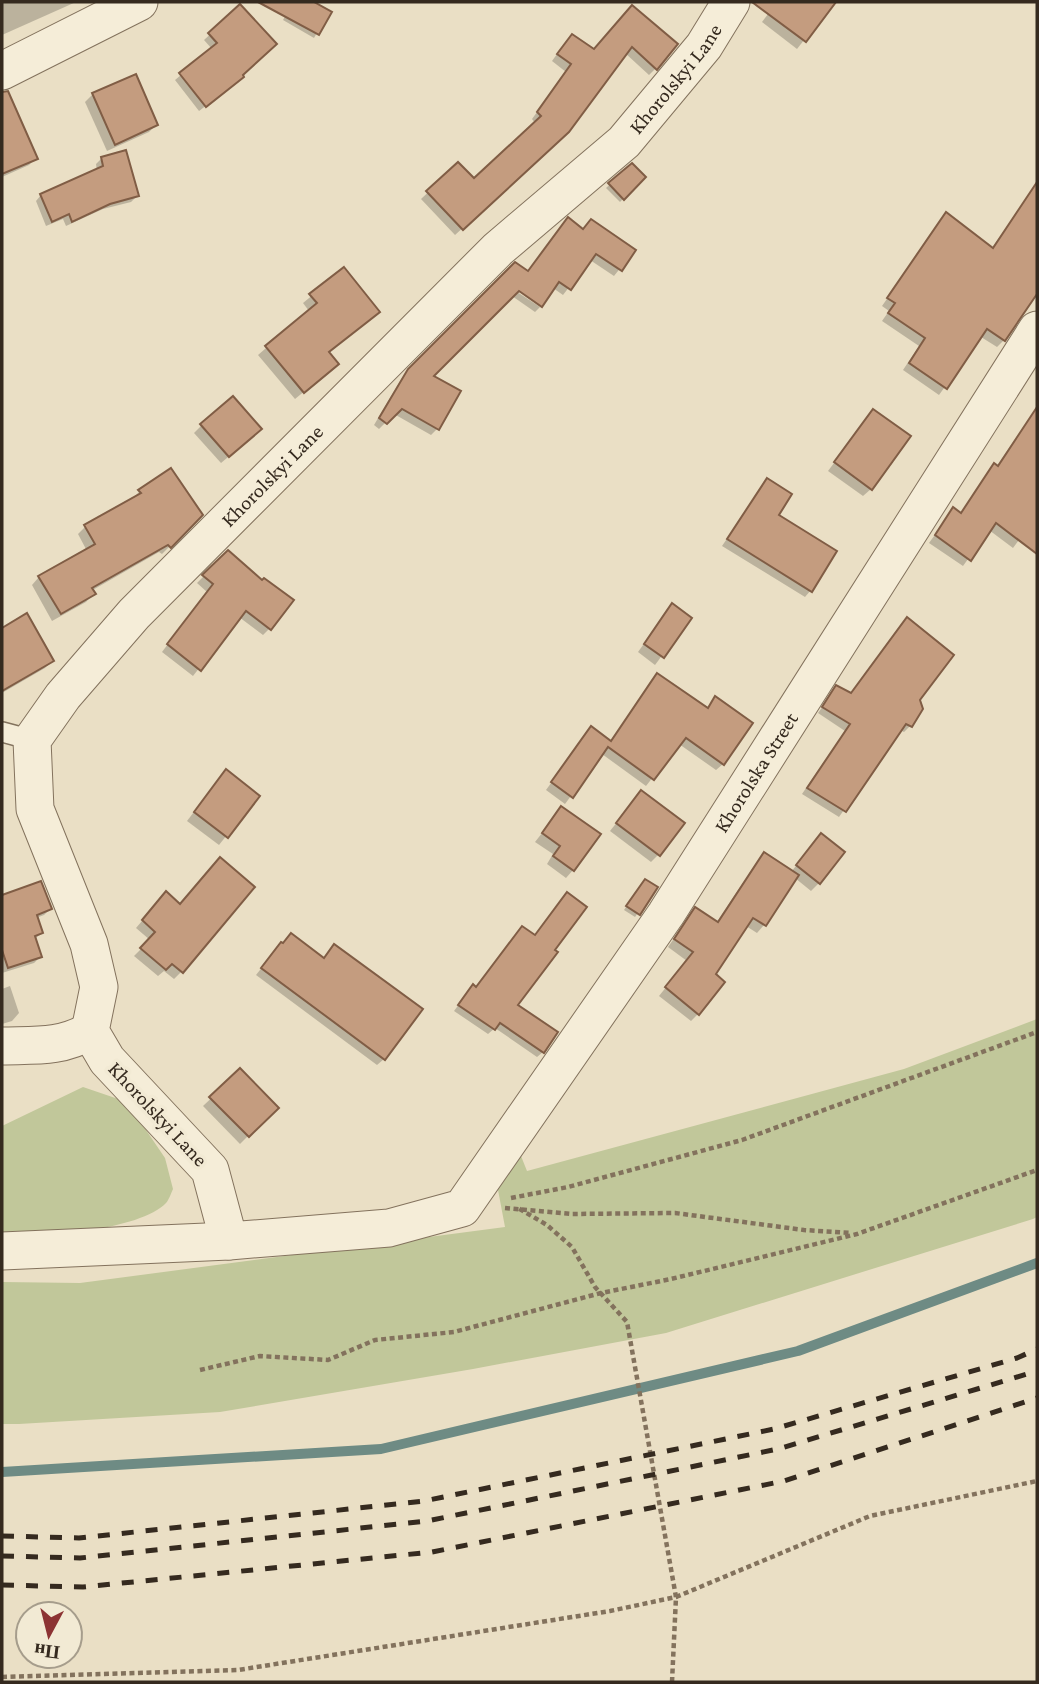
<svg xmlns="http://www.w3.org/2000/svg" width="1039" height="1684" font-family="'Crimson Pro',serif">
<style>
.green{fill:#c1c79a}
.shadow{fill:#0003}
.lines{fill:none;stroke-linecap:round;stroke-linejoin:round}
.stream{stroke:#6e8b84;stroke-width:10}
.building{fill:#c49c7f;stroke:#805d45;stroke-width:2}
.service-casing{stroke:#83725d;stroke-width:22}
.minor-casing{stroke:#83725d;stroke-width:39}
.path{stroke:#83725d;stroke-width:4.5;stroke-dasharray:5 3.5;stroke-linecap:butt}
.service{stroke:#f5edd8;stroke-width:19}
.minor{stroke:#f5edd8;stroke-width:37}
.rail{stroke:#352a1f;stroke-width:5;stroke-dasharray:12 12;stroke-linecap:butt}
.labels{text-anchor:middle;stroke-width:7;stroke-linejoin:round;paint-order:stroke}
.street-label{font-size:21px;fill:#352a1f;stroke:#f2ead4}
</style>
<rect width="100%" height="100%" fill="#eadfc5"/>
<g class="green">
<path d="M1037,1019V1217L1033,1219L666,1333L473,1369L220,1412L19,1424H2V1282L80,1283L505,1227L495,1174L517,1146L527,1171L904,1069Z"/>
<path d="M83,1087L127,1102L165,1158L173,1189C171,1193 169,1200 166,1203C141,1230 38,1238 2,1239V1126Z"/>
</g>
<g class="shadow">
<path d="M2,2H76L2,35Z"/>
<path d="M293,2H310L329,12L314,38L283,20Z"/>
<path d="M777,2H834L797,49L762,22Z"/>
<path d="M240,7L241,76L236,83L199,111L175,80L212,49L204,40Z"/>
<path d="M626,13L656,68L649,75L625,53L561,138L455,235L421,199L458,164L474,180L535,123L532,119L566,72L552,61L565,43L572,36L594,51Z"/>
<path d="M93,94L156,125L149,132L107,151L85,102Z"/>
<path d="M18,117L36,158L29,165L2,177V124Z"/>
<path d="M101,159L137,196L131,202L103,209L66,226L63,219L46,226L36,201L41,195L97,171L96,164Z"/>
<path d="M632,165L644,177L620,202L606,188Z"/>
<path d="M1035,188L1037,189V253L1029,265L1037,271V290L1004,340L997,347L981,337L939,395L903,370L919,346L882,321L889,311L882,306L946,214L991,249Z"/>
<path d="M583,230L634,251L614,276L590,260L563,295L553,288L513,285L511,288L540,307L535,312L512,296L431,376L437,429L431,435L394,414L379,429L374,425L402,378L515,265L527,273Z"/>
<path d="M343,270L328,353L329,371L295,399L258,355L309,311L303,303Z"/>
<path d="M873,411L871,489L863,496L828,471Z"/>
<path d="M1037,420V489L1033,496L1037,499V515L1013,548L989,530L963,566L929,543L953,510L960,514L988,473L996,467L1017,436L1024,430L1028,433Z"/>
<path d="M202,425L252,437L221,463L194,433Z"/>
<path d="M767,480L776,515L811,590L805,597L722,546Z"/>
<path d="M140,491L201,515L162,554L159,552L91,591L93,594L86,602L52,621L32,585L39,577L87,551L78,534L85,527L132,499Z"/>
<path d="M228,552L269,629L263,635L239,617L193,676L162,652L207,592L197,583Z"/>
<path d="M672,605L690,618L655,665L638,652Z"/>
<path d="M26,616L52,661L45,668L2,693V630Z"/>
<path d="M657,675L707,709L716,699L723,764L716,770L679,744L646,786L602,754L565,804L546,790L591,728L610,742Z"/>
<path d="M837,687L850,695L918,700L910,726L904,732L900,730L839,817L802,794L845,731L818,713Z"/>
<path d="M219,779L258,796L219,845L187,821Z"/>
<path d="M641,792L659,854L651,862L610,831Z"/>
<path d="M561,809L573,870L566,878L547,864L553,854L535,842Z"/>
<path d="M821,835L819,883L811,891L795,878L764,925L757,933L746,926L713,974L698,1014L691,1021L659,996L687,961L668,947L695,909L716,923L757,862L764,854L791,872Z"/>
<path d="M40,883L50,909L44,915L36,918L41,933L35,939L40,957L34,963L2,973V897Z"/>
<path d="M642,884L656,888L635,917L624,910Z"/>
<path d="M159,901L181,972L174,979L164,971L158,976L134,956L150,940L136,928Z"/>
<path d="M275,951L384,1059L377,1065L256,975Z"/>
<path d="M10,986L19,1013L12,1021L2,1024V989Z"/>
<path d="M476,988L515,1005L543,1052L537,1057L495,1028L488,1034L454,1011L468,992Z"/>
<path d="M240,1071L276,1108L240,1144L203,1106Z"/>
</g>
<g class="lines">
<path class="stream" d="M2,1472L381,1449L798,1351L1037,1263"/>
</g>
<g class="building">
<path d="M258,2H314L332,12L319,35Z"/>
<path d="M752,2H836L806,42Z"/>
<path d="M240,4L277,44L243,75L244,77L206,107L179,73L217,43L208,33Z"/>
<path d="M632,5L678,44L657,70L632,47L569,132L463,230L426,191L458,162L474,178L541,116L537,112L571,64L557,54L572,34L594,49Z"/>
<path d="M136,74L158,125L115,145L92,93Z"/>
<path d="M8,91L38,159L2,174V92Z"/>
<path d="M126,150L139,196L110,204L72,222L69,214L52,222L40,194L103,166L101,157Z"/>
<path d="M632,163L646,177L624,200L608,183Z"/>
<path d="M1037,182V294L1005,341L987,329L947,389L909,363L925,338L888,313L895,303L887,298L946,212L993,248Z"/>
<path d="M568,217L583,229L591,219L636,250L622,271L596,254L571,290L559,282L542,307L519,291L434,376L461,391L439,430L402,409L387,424L379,418L408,369L515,262L528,271Z"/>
<path d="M344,267L380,312L329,352L339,364L304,393L265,346L317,303L309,294Z"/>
<path d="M233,396L262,429L229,457L200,424Z"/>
<path d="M1037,407V554L996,523L971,561L935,535L953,507L961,513L994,463L998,466Z"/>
<path d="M873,409L911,436L872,490L834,462Z"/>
<path d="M171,468L203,515L171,548L168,545L92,588L96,594L61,614L38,576L95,544L84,525L141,493L138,490Z"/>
<path d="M767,478L792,494L779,515L837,551L812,592L727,539Z"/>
<path d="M228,550L262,580L264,578L294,600L271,630L246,611L201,671L167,644L213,584L202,575Z"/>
<path d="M672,603L692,618L664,658L644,644Z"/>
<path d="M27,613L54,661L2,691V628Z"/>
<path d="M907,617L954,655L920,700L923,709L912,727L906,724L846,812L807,788L850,724L822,707L836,685L851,693Z"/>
<path d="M657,673L708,708L715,696L753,723L724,765L686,738L654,780L608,747L573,798L551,782L591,726L611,741Z"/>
<path d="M226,769L260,796L228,838L194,812Z"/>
<path d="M641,790L685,823L660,856L616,823Z"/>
<path d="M561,806L601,834L574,871L553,856L560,846L542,833Z"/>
<path d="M821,833L845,852L820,884L796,865Z"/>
<path d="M764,852L799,875L766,926L753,918L716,974L725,982L699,1015L665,987L693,952L674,939L695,907L718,922Z"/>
<path d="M220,857L255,887L183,973L172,964L166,970L140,948L155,932L142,920L166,891L180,904Z"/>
<path d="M645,879L658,887L640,915L626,906Z"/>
<path d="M41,881L52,909L37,915L43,933L35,936L42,957L8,968L2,950V895Z"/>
<path d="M567,892L587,907L555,950L558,952L518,1005L558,1032L544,1053L500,1023L495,1030L458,1005L473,984L476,987L522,926L535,935Z"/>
<path d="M291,933L324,958L334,944L423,1009L385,1060L261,968L281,942L283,943Z"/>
<path d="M240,1068L279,1108L249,1137L209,1097Z"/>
</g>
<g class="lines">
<g class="service-casing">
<path id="service" d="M2,732L32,740"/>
</g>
<g class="minor-casing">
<g id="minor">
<path d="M2,71L139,2"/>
<path d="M2,1046C36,1045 60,1048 90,1031"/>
<path id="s1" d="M229,1241L210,1170L107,1060L90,1031L99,987L89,944L35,809L32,740L63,696L134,614L498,249L624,142L704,46L731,2"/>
<path id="s2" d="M2,1251L229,1241L389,1228L462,1208L666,914L1037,330"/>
</g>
</g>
<g class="path">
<path d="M511,1198L568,1187L742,1140L1037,1032"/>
<path d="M505,1208L572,1214L675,1213L804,1230L852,1233"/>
<path d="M200,1370L260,1356L328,1360L375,1340L454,1332L601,1293L671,1279L857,1234L1037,1170"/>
<path d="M2,1677L238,1670L610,1611L676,1597L627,1322L595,1287L572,1247L547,1225L518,1208"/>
<path d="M672,1682L676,1597L870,1516L1037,1481"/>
</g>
<use href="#service" class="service"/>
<use href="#minor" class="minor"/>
<g class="rail">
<path d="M2,1536L79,1538L424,1501L774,1429L1017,1358L1037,1349"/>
<path d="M2,1556L80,1558L427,1521L778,1449L1037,1371"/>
<path d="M2,1585L83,1587L432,1552L784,1481L1037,1398"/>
</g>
</g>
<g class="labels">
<g class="street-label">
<text dy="7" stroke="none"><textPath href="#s1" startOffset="1486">Khorolskyi Lane</textPath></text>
<text dy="7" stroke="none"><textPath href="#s1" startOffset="919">Khorolskyi Lane</textPath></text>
<text dy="7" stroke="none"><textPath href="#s2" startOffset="989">Khorolska Street</textPath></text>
<text transform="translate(158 1114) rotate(47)" y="7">Khorolskyi Lane</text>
</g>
</g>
<rect width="1039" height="1684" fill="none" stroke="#352a1f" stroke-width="7"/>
<g transform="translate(49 1635) rotate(187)"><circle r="33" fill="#f2ead4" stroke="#a69d8c" stroke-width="2"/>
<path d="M0-5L12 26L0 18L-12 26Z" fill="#8c3333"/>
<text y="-10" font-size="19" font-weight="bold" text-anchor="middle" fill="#352a1f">Пн</text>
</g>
</svg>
